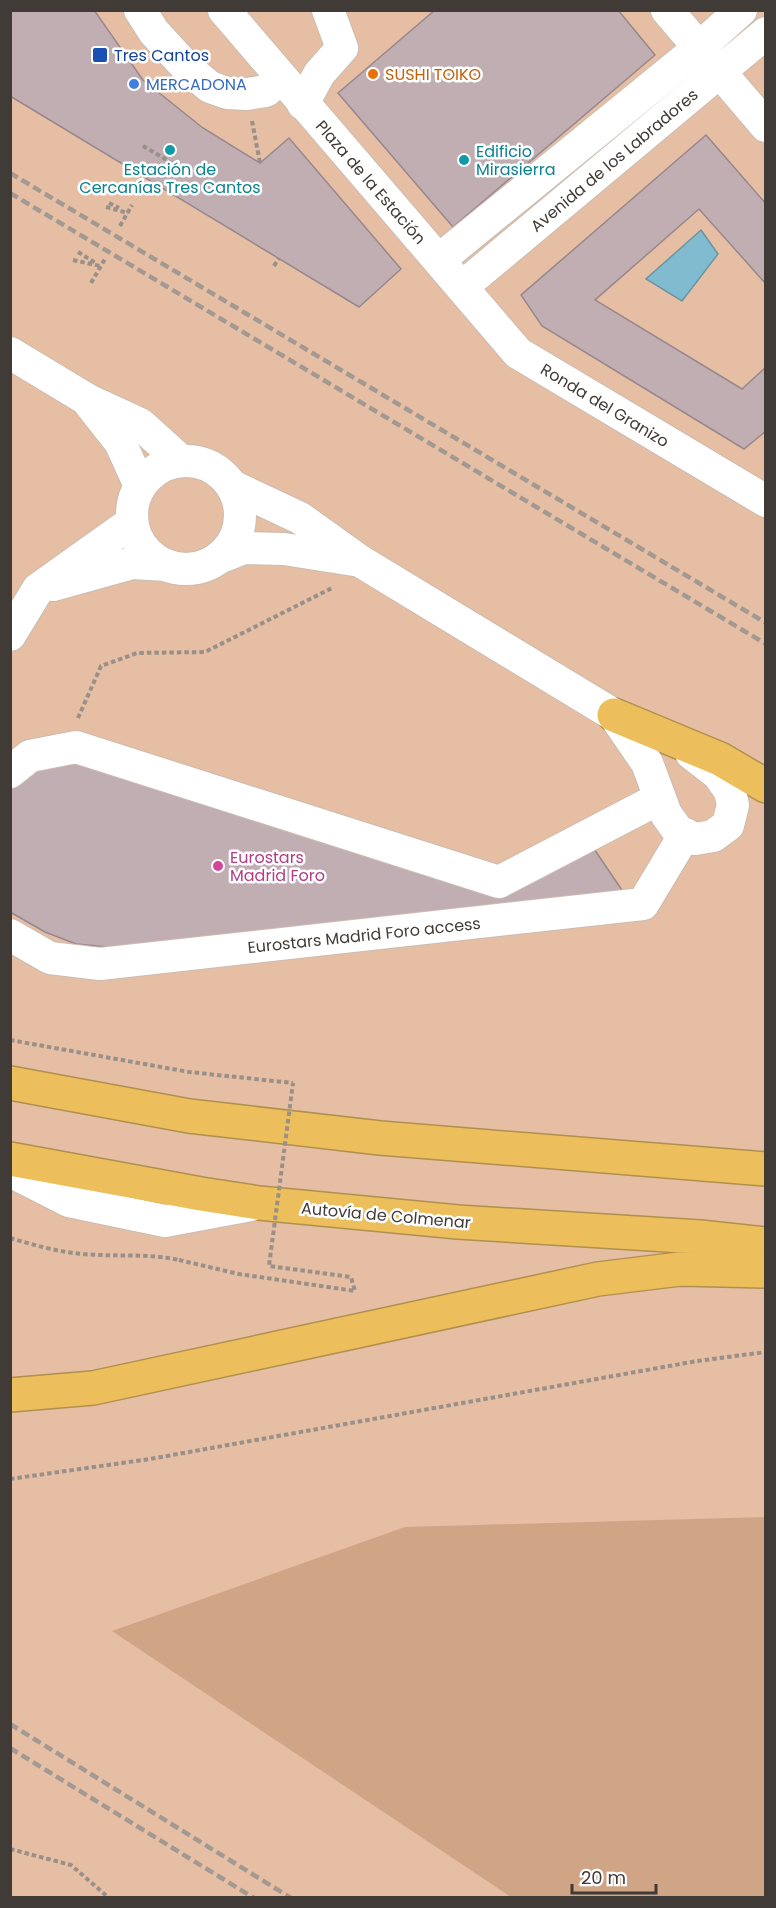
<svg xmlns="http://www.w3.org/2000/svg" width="776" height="1908" font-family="Poppins,sans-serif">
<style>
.green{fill:#e6bea3}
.forest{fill:#d0a586}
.water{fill:#80bbcf;stroke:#6d95a1;stroke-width:1.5}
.building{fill:#c0aeb3;stroke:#98878c;stroke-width:1.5}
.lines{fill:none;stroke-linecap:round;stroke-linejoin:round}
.minor-casing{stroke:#cbbcb1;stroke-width:34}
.highway-casing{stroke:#b0904f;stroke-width:36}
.path{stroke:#9a908a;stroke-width:4;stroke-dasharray:4.5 3;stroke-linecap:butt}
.minor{stroke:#fff;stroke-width:32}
.highway{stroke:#ecbe5c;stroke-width:33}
.rail{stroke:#a39993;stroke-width:4.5;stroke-dasharray:9 4.5;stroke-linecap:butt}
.path-bridge{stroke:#9a908a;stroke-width:4;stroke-dasharray:4.5 3;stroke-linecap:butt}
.transit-dot{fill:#1a4fb4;stroke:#fff;stroke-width:2}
.food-dot{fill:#e8710a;stroke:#fff;stroke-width:2}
.shop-dot{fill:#3f7fe0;stroke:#fff;stroke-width:2}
.culture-dot{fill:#0f9aa8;stroke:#fff;stroke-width:2}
.hotel-dot{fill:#d1479c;stroke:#fff;stroke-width:2}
.labels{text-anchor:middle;stroke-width:5;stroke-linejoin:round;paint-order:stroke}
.transit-label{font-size:16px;fill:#164399;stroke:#fff;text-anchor:start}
.food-label{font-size:16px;fill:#c56008;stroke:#fff;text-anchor:start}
.shop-label{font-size:16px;fill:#366cbe;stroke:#fff;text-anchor:start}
.culture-label{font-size:16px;fill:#0d838f;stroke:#fff;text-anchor:start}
.street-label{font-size:16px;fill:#413b37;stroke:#fff}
.hotel-label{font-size:16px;fill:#b23c85;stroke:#fff;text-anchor:start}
</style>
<rect width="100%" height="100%" fill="#fdf0e7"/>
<path class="green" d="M11,11H765V1897L11,1898Z"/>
<path class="forest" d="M765,1517V1897H511L112,1631L405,1527Z"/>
<path class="water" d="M701,230L718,254L682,301L646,279Z"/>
<g class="building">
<path d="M10,10H94L143,80L203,128L260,163L289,138L401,269L359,307L10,96Z"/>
<path d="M435,10H618L655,55L453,227L338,93Z"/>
<path d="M706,135L766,204V284L699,209L595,300L742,389L766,367V431L744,449L542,326L521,295Z"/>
<path d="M71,757L499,889L590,843L626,896L108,947L76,944L45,932L10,912V784L41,764Z"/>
</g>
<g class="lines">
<g class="minor-casing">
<g id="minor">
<path d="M140,10L154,32L187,68L210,87L227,93L247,94L266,91L281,78"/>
<path d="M224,10L518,353L766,501"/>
<path d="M667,10L766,126"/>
<path d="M303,104L319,74L342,48L328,10"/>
<path d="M439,260L699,48L741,10"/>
<path d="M462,287L766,33"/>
<path d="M10,353L88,400L140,424L181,461"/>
<path d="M90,404L120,442L140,486"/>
<circle cx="186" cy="515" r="54"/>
<path d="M232,486L300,518L360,561L614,715L647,763L666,814L678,831L695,839L713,836L728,825L733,805L730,791L718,774L691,753"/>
<path d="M219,558L244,548L284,549L354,560"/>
<path d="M53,585L132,563L166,565"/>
<path d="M10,635L38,589L132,522"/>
<path d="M10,772L30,756L76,747L499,882L660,798"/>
<path d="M10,935L50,958L100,964L643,904L685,834"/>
<path d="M10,1171L69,1201L165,1221L251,1205"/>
</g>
</g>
<g class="highway-casing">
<g id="highway">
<path d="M614,715L720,759L766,786"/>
<path d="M10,1083L189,1116L380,1138L766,1169"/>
<path d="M10,1159L201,1194L259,1203L458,1222L700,1237L766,1244"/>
<path d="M10,1395L93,1388L598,1279L680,1269L766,1271"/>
</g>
</g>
<g class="path">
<path d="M252,121L260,163"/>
<path d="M143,146L189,173"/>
<path d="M109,203L119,208"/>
<path d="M106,207L128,213"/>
<path d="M120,226L132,205"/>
<path d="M78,252L97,264"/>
<path d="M73,260L100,266"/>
<path d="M274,266L279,258"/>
<path d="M91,283L105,259"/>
<path d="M78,718L101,666L137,653L205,652L334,587"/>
<path d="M10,1040L189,1072L293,1083"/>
<path d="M10,1238C34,1245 58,1252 83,1254C115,1257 147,1253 179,1260"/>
<path d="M10,1479L150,1459L697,1361L766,1352"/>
<path d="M10,1849L71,1865L109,1898"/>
</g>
<use href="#minor" class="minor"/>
<use href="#highway" class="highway"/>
<g class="rail">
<path d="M10,173L766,623"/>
<path d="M10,193L766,644"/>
<path d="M10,1724L291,1898"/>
<path d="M10,1748L254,1898"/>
</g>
<path class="path-bridge" d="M179,1260L239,1274L355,1291L351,1277L269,1266L293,1083"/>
</g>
<rect class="transit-dot" x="92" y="47" width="16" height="16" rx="3"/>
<circle class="food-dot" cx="373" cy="74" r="6"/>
<circle class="shop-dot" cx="134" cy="84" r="6"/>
<g class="culture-dot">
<circle cx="170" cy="150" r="6"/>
<circle cx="464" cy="160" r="6"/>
</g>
<circle class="hotel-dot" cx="218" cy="866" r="6"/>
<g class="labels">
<g class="transit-label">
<text x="114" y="61">Tres Cantos</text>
</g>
<g class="food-label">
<text x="385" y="80">SUSHI TOIKO</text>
</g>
<g class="shop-label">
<text x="146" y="90">MERCADONA</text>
</g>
<g class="culture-label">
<text x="476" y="157">Edificio<tspan x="476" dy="18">Mirasierra</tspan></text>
<text x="170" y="175" text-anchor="middle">Estación de<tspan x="170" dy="18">Cercanías Tres Cantos</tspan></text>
</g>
<g class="street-label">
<text transform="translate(614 160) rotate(-40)" y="6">Avenida de los Labradores</text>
<text transform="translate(371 182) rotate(49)" y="6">Plaza de la Estación</text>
<text transform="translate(605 405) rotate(31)" y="6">Ronda del Granizo</text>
<text transform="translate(364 935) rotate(-6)" y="6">Eurostars Madrid Foro access</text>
<text transform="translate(386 1215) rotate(5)" y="6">Autovía de Colmenar</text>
</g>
<g class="hotel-label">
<text x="230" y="863">Eurostars<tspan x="230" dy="18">Madrid Foro</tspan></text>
</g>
</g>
<rect width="776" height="1908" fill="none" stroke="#413b37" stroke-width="24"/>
<path d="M572 1884v9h84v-9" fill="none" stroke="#413b37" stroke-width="3"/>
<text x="581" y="1884" font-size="18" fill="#413b37" stroke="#ffffff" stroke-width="4.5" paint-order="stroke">20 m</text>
</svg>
